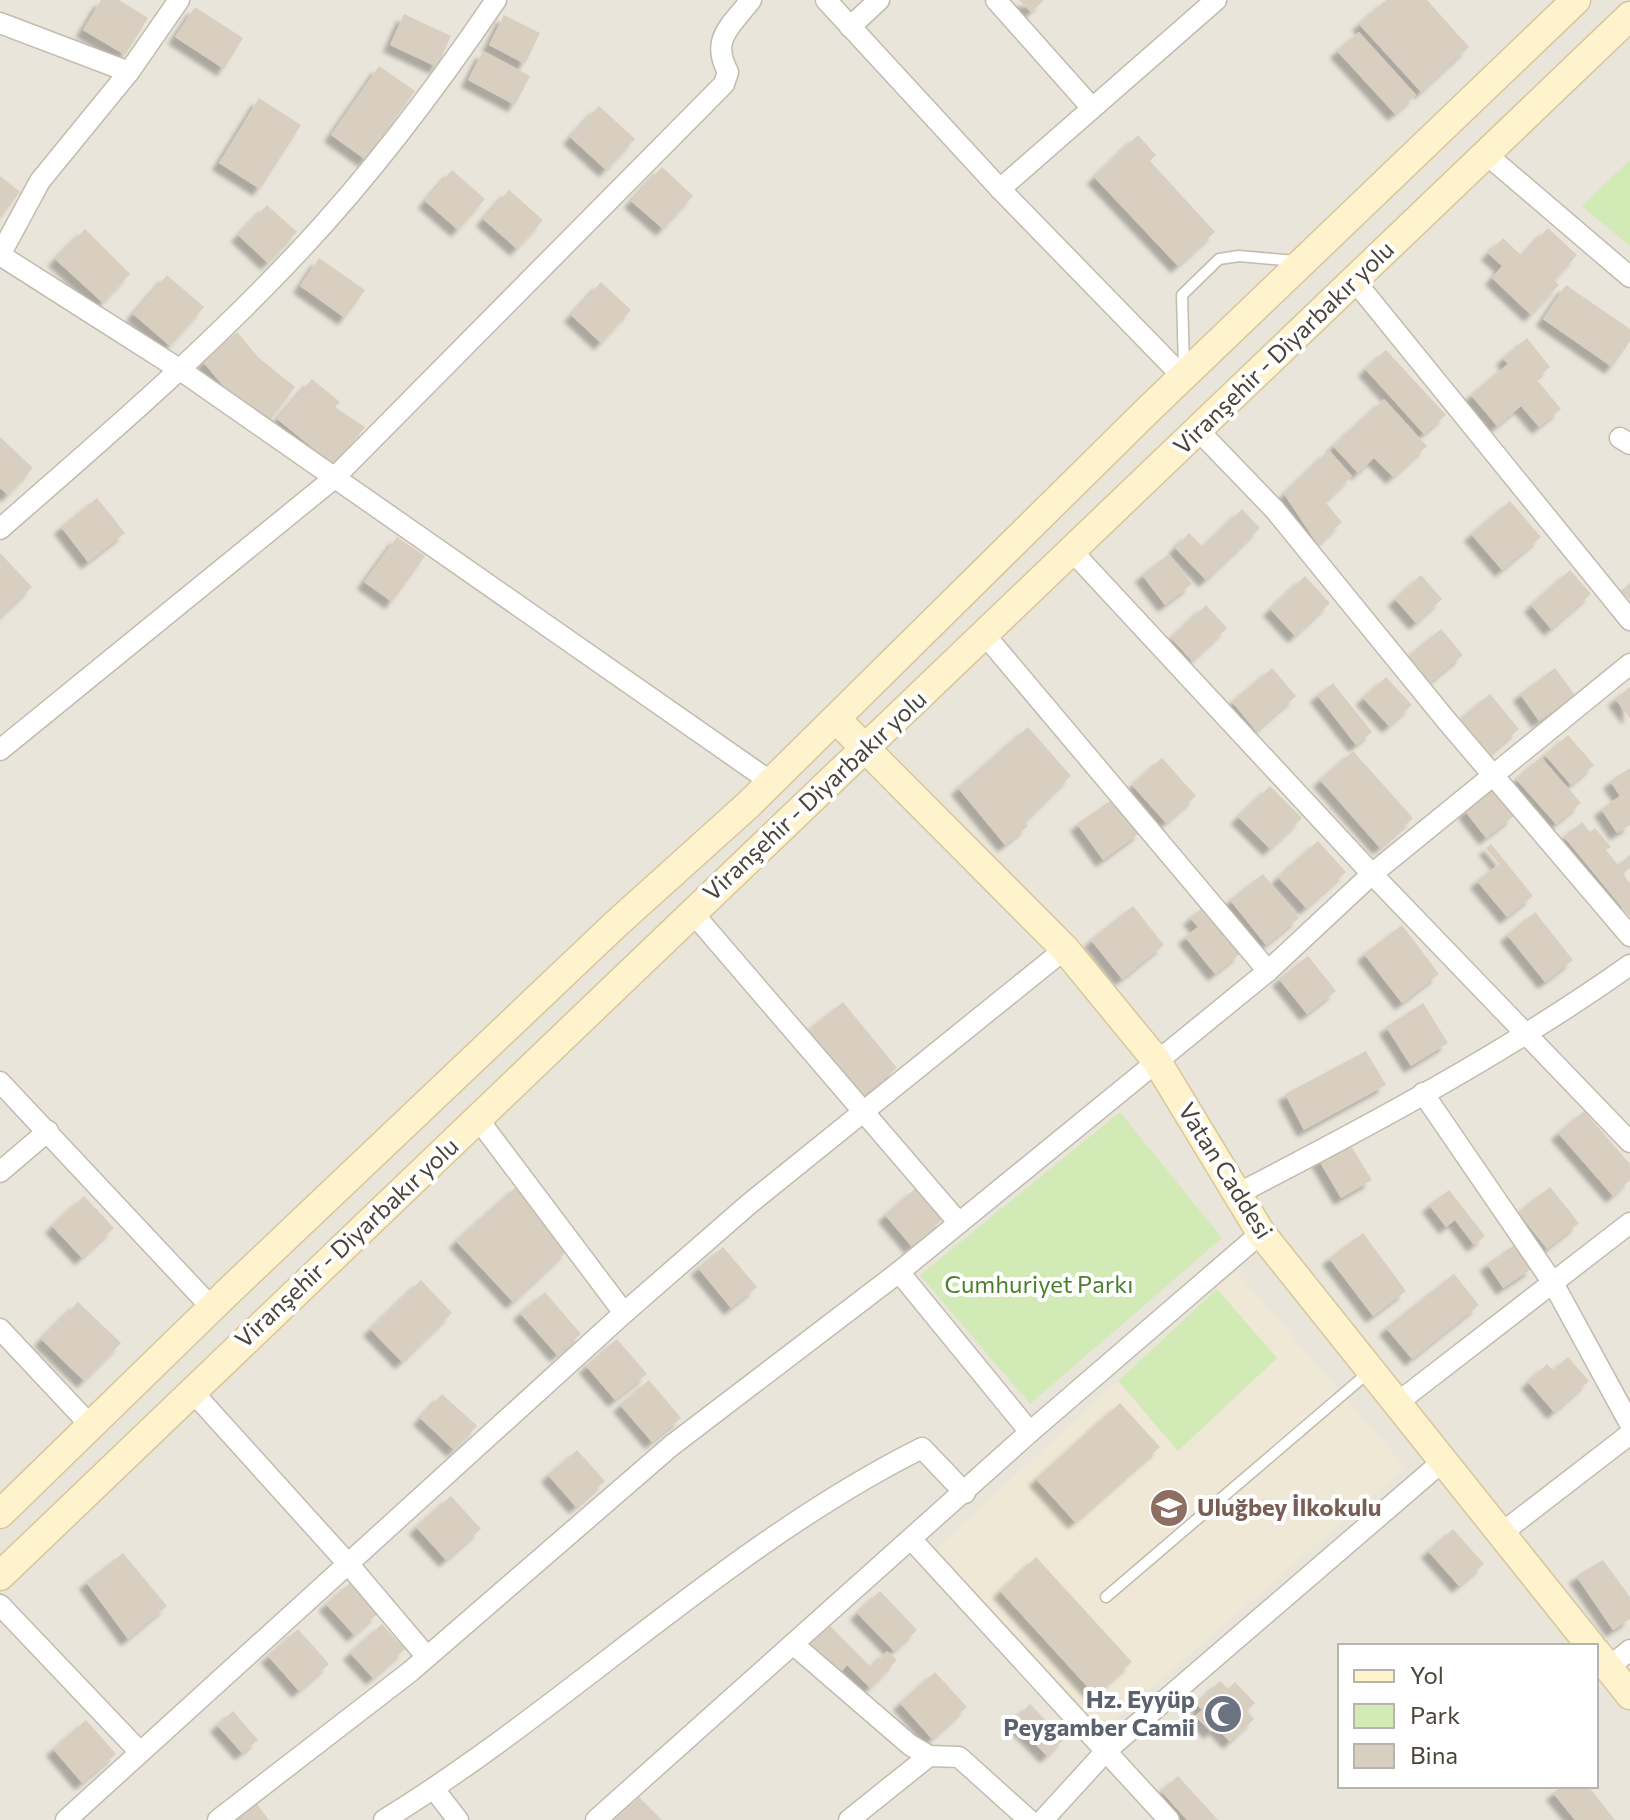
<svg xmlns="http://www.w3.org/2000/svg" width="1630" height="1820" font-family="Commissioner,sans-serif">
<style>
.residential{fill:#eae5da;fill-rule:evenodd}
.education{fill:#efe8d6}
.green{fill:#d2eab5}
.building{fill:#d8cfc1;filter:url(#shadow)}
.lines{fill:none;stroke-linecap:round;stroke-linejoin:round}
.lane-casing{stroke:#c2bbae;stroke-width:13}
.street-casing{stroke:#c2bbae;stroke-width:23}
.secondary-casing{stroke:#d6c79b;stroke-width:31}
.lane{stroke:#fff;stroke-width:10}
.street{stroke:#fff;stroke-width:20}
.secondary{stroke:#fff3cd;stroke-width:28}
.labels{text-anchor:middle;stroke-width:8;stroke-linejoin:round;paint-order:stroke}
.street-label{font-size:24px;fill:#4b4439;stroke:#fff}
.park-label{font-size:24px;fill:#4a7f2a;stroke:#fff}
.education-label{font-size:24px;font-weight:bold;fill:#785e54;stroke:#fff;text-anchor:start}
.worship-label{font-size:24px;font-weight:bold;fill:#5b616d;stroke:#fff;text-anchor:end}
</style>
<defs>
<filter id="shadow"><feDropShadow dx="-7" dy="7" stdDeviation="2" flood-color="#0004"/></filter>
</defs>
<rect width="100%" height="100%" fill="#f6f3ec"/>
<path class="residential" d="M0,0H1630V1820H0ZM1340,1646H1596V1786H1340Z"/>
<path class="education" d="M1236,1271L1405,1467L1103,1730L936,1549Z"/>
<g class="green">
<path d="M1630,160V246L1582,206Z"/>
<path d="M1120,1112L1222,1238L1030,1404L920,1275Z"/>
<path d="M1217,1289L1277,1358L1178,1451L1118,1381Z"/>
</g>
<g class="building">
<path d="M101,0H119L148,18L125,55L83,30Z"/>
<path d="M1019,0H1044L1031,12Z"/>
<path d="M1386,0H1427L1469,47L1421,92L1359,24Z"/>
<path d="M195,7L243,38L224,69L175,37Z"/>
<path d="M404,14L451,36L437,67L390,45Z"/>
<path d="M504,15L540,33L525,64L489,45Z"/>
<path d="M1359,32L1416,95L1395,114L1337,51Z"/>
<path d="M483,51L530,76L515,105L468,80Z"/>
<path d="M379,66L415,91L366,160L331,135Z"/>
<path d="M259,98L301,125L260,189L219,163Z"/>
<path d="M599,106L635,139L606,170L570,137Z"/>
<path d="M1138,135L1156,155L1150,161L1215,232L1178,266L1094,177Z"/>
<path d="M662,167L693,196L663,229L631,201Z"/>
<path d="M452,170L485,199L458,230L425,201Z"/>
<path d="M0,176L20,192L0,218Z"/>
<path d="M509,190L543,220L517,249L483,219Z"/>
<path d="M267,205L297,232L268,263L238,235Z"/>
<path d="M1548,228L1577,255L1554,280L1559,285L1531,315L1492,278L1502,266L1488,253L1503,238L1522,256Z"/>
<path d="M85,229L130,274L103,303L55,259Z"/>
<path d="M319,258L365,290L345,318L300,286Z"/>
<path d="M167,275L204,307L170,346L133,314Z"/>
<path d="M601,282L631,310L601,343L571,315Z"/>
<path d="M1566,285L1630,329V341L1612,367L1543,319Z"/>
<path d="M237,332L259,358L295,387L270,420L225,388L203,362Z"/>
<path d="M1527,338L1550,367L1536,379L1561,409L1539,427L1521,406L1497,426L1471,395L1508,364L1503,358Z"/>
<path d="M1386,350L1446,415L1424,434L1365,369Z"/>
<path d="M312,379L340,402L335,407L365,427L334,465L277,419Z"/>
<path d="M1384,399L1427,446L1393,477L1374,458L1358,473L1333,446Z"/>
<path d="M0,437L33,468L8,495L0,488Z"/>
<path d="M1329,450L1352,476L1325,502L1342,522L1318,545L1284,494Z"/>
<path d="M97,498L125,533L88,562L61,527Z"/>
<path d="M1510,501L1541,537L1502,570L1471,534Z"/>
<path d="M1242,509L1260,528L1206,580L1175,548L1189,533L1203,547Z"/>
<path d="M397,537L425,556L392,602L364,582Z"/>
<path d="M0,553L32,587L0,617Z"/>
<path d="M1169,554L1192,584L1165,605L1142,575Z"/>
<path d="M1570,570L1591,594L1551,629L1531,605Z"/>
<path d="M1421,575L1442,599L1416,623L1395,599Z"/>
<path d="M1305,576L1330,603L1295,636L1270,609Z"/>
<path d="M1630,583V600L1621,591Z"/>
<path d="M1206,605L1227,628L1192,661L1171,638Z"/>
<path d="M1441,629L1463,655L1427,685L1405,659Z"/>
<path d="M1272,668L1296,696L1256,731L1232,702Z"/>
<path d="M1555,668L1575,695L1539,721L1520,694Z"/>
<path d="M1386,677L1412,705L1389,726L1363,698Z"/>
<path d="M1333,683L1372,732L1356,745L1317,695Z"/>
<path d="M1630,687V718L1615,699Z"/>
<path d="M1490,694L1519,729L1489,755L1460,719Z"/>
<path d="M1028,727L1071,776L1025,821L1028,826L1005,845L958,788Z"/>
<path d="M1568,735L1594,765L1571,785L1545,755Z"/>
<path d="M1353,751L1413,818L1380,848L1320,780Z"/>
<path d="M1541,757L1581,803L1556,824L1516,779Z"/>
<path d="M1162,758L1196,796L1166,823L1132,785Z"/>
<path d="M1630,768V825L1617,833L1601,809L1620,796L1610,781Z"/>
<path d="M1270,786L1302,818L1270,849L1238,817Z"/>
<path d="M1493,789L1514,816L1486,838L1465,811Z"/>
<path d="M1116,797L1141,832L1103,860L1077,824Z"/>
<path d="M1582,822L1590,832L1595,828L1611,847L1606,850L1618,865L1630,855V868L1623,874L1630,883V917L1564,837Z"/>
<path d="M1318,841L1346,872L1306,908L1278,877Z"/>
<path d="M1491,844L1533,896L1507,917L1477,881L1499,864L1486,848Z"/>
<path d="M1263,874L1299,918L1266,945L1230,900Z"/>
<path d="M1133,906L1164,945L1122,979L1091,940Z"/>
<path d="M1203,907L1241,953L1215,974L1185,937L1198,927L1190,918Z"/>
<path d="M1535,912L1573,960L1545,982L1507,935Z"/>
<path d="M1402,925L1439,974L1402,1003L1364,954Z"/>
<path d="M1308,956L1336,991L1307,1014L1279,979Z"/>
<path d="M843,1002L897,1068L863,1096L808,1030Z"/>
<path d="M1423,1003L1448,1043L1411,1066L1386,1027Z"/>
<path d="M1366,1051L1386,1085L1304,1130L1285,1094Z"/>
<path d="M1584,1111L1630,1164V1180L1613,1196L1558,1133Z"/>
<path d="M1348,1141L1372,1180L1341,1198L1318,1159Z"/>
<path d="M517,1186L568,1250L513,1302L456,1241Z"/>
<path d="M1550,1187L1579,1223L1547,1249L1518,1212Z"/>
<path d="M916,1188L943,1219L912,1247L885,1215Z"/>
<path d="M1449,1190L1485,1236L1474,1245L1455,1220L1446,1227L1429,1205Z"/>
<path d="M84,1196L114,1228L82,1258L52,1226Z"/>
<path d="M1363,1233L1406,1291L1373,1316L1329,1258Z"/>
<path d="M1517,1243L1533,1268L1503,1288L1487,1264Z"/>
<path d="M723,1247L757,1287L731,1308L698,1268Z"/>
<path d="M1454,1274L1479,1305L1412,1359L1386,1328Z"/>
<path d="M421,1280L452,1313L402,1362L370,1329Z"/>
<path d="M545,1292L581,1334L557,1355L520,1313Z"/>
<path d="M78,1302L121,1343L84,1381L41,1339Z"/>
<path d="M617,1339L647,1374L615,1400L586,1366Z"/>
<path d="M1568,1357L1589,1381L1554,1412L1528,1382L1547,1364L1553,1370Z"/>
<path d="M649,1380L681,1418L652,1442L620,1405Z"/>
<path d="M442,1394L477,1426L454,1450L420,1418Z"/>
<path d="M1120,1403L1160,1447L1075,1522L1036,1479Z"/>
<path d="M577,1450L605,1481L576,1507L548,1475Z"/>
<path d="M451,1496L481,1529L446,1560L416,1527Z"/>
<path d="M1453,1529L1484,1564L1459,1586L1428,1551Z"/>
<path d="M123,1553L167,1606L128,1639L86,1582Z"/>
<path d="M1036,1557L1132,1662L1095,1695L1000,1591Z"/>
<path d="M1603,1560L1630,1597V1619L1613,1630L1576,1576Z"/>
<path d="M350,1583L378,1613L354,1635L326,1604Z"/>
<path d="M880,1591L917,1630L894,1651L857,1613Z"/>
<path d="M827,1623L871,1667L887,1651L897,1660L870,1688L847,1665L840,1673L808,1642Z"/>
<path d="M382,1624L405,1649L373,1678L350,1653Z"/>
<path d="M298,1629L329,1664L299,1691L268,1656Z"/>
<path d="M935,1672L967,1707L932,1739L900,1703Z"/>
<path d="M1220,1681L1228,1689L1235,1682L1255,1703L1247,1711L1254,1719L1230,1742L1216,1727L1211,1732L1195,1716L1202,1710L1197,1704Z"/>
<path d="M1030,1704L1064,1739L1047,1756L1013,1721Z"/>
<path d="M233,1711L258,1740L242,1753L217,1725Z"/>
<path d="M86,1720L116,1754L82,1783L53,1749Z"/>
<path d="M1178,1776L1218,1820H1187L1161,1791Z"/>
<path d="M1562,1786H1588L1615,1820H1575L1553,1793Z"/>
<path d="M639,1797L662,1820H617Z"/>
<path d="M257,1804L269,1820H236Z"/>
</g>
<g class="lines">
<g class="lane-casing">
<g id="lane">
<path d="M1184,369L1182,295L1219,259L1239,256L1296,261"/>
<path d="M1106,1597L1369,1372"/>
</g>
</g>
<g class="street-casing">
<g id="street">
<path d="M179,0L129,72L40,181L0,255L179,369L771,782"/>
<path d="M826,0L1000,189L1185,379"/>
<path d="M996,0L1092,108"/>
<path d="M0,23L129,72"/>
<path d="M850,27L879,0"/>
<path d="M1486,154L1630,277"/>
<path d="M1000,189L1216,0"/>
<path d="M1354,280L1630,620"/>
<path d="M1198,430L1275,510L1446,720L1630,936"/>
<path d="M1620,438L1630,444"/>
<path d="M0,529C103,439 209,348 302,248C374,171 437,87 496,0"/>
<path d="M1072,551L1372,874L1630,1142"/>
<path d="M985,635L1268,971"/>
<path d="M0,750L333,479L724,84L728,72C710,39 731,26 751,0"/>
<path d="M692,912L959,1223"/>
<path d="M0,1082L212,1308"/>
<path d="M1423,1093L1553,1283L1630,1424"/>
<path d="M478,1119L624,1313"/>
<path d="M0,1172L48,1131"/>
<path d="M1239,1193C1373,1124 1507,1052 1630,965"/>
<path d="M899,1272L1030,1432"/>
<path d="M0,1329L91,1426"/>
<path d="M191,1390L350,1566L427,1657"/>
<path d="M1397,1403L1630,1223"/>
<path d="M1503,1532L1630,1434"/>
<path d="M911,1539L1169,1820"/>
<path d="M0,1605L139,1751"/>
<path d="M793,1644L910,1745L929,1756L959,1757L1029,1820"/>
<path d="M1608,1668L1630,1650"/>
<path d="M434,1789L458,1820"/>
<path d="M66,1820L624,1313L749,1204L1065,949"/>
<path d="M218,1820L411,1671L671,1446L899,1272L1268,971L1372,874L1630,664"/>
<path d="M384,1820C568,1707 728,1545 922,1448L965,1493"/>
<path d="M596,1820L1030,1432L1261,1233"/>
<path d="M849,1820L929,1756"/>
<path d="M1043,1820L1106,1751L1443,1461"/>
</g>
</g>
<g class="secondary-casing">
<g id="secondary">
<path d="M836,719L1065,949L1156,1060L1261,1233L1591,1646"/>
<path d="M0,1514L229,1291L617,923L748,805L1149,409L1576,0"/>
<path d="M0,1576L1630,16"/>
<path d="M1596,1652L1630,1695"/>
</g>
</g>
<use href="#lane" class="lane"/>
<use href="#street" class="street"/>
<use href="#secondary" class="secondary"/>
</g>
<defs>
<g id="school-disc" transform="scale(2)"><circle r="9.5" fill="#8d6e63" stroke="#fff"/><path d="M0-5L7-2L0 1L-7-2ZM-4 1L0 2.5L4 1V4Q0 6-4 4Z" fill="#fff"/></g>
<g id="mosque-disc" transform="scale(2)"><circle r="9.5" fill="#6b7280" stroke="#fff"/><path d="M3.5-4.9A6 6 0 1 0 3.5 4.9A5 5 0 1 1 3.5-4.9Z" fill="#fff"/></g>
</defs>
<g fill-rule="evenodd">
<use href="#school-disc" x="1169" y="1508"/>
<use href="#mosque-disc" x="1223" y="1714"/>
</g>
<g class="labels">
<g class="street-label">
<text transform="translate(1284 348) rotate(-44)" y="8">Viranşehir - Diyarbakır yolu</text>
<text transform="translate(815 796) rotate(-43)" y="8">Viranşehir - Diyarbakır yolu</text>
<text transform="translate(1225 1171) rotate(58)" y="8">Vatan Caddesi</text>
<text transform="translate(347 1243) rotate(-43)" y="8">Viranşehir - Diyarbakır yolu</text>
</g>
<g class="park-label">
<text x="1039" y="1293">Cumhuriyet Parkı</text>
</g>
<g class="education-label">
<text x="1197" y="1516">Uluğbey İlkokulu</text>
</g>
<g class="worship-label">
<text x="1195" y="1708">Hz. Eyyüp<tspan x="1195" dy="28">Peygamber Camii</tspan></text>
</g>
</g>
<rect x="1338" y="1644" width="260" height="144" fill="#ffffff" stroke="#b7b4b0" stroke-width="2"/>
<rect x="1354" y="1670" width="40" height="12" fill="#fff3cd" stroke="#b7b4b0" stroke-width="2"/>
<text x="1410" y="1684" font-size="24" fill="#4b4439">Yol</text>
<rect x="1354" y="1704" width="40" height="24" fill="#d2eab5" stroke="#b7b4b0" stroke-width="2"/>
<text x="1410" y="1724" font-size="24" fill="#4b4439">Park</text>
<rect x="1354" y="1744" width="40" height="24" fill="#d8cfc1" stroke="#b7b4b0" stroke-width="2"/>
<text x="1410" y="1764" font-size="24" fill="#4b4439">Bina</text>
</svg>
